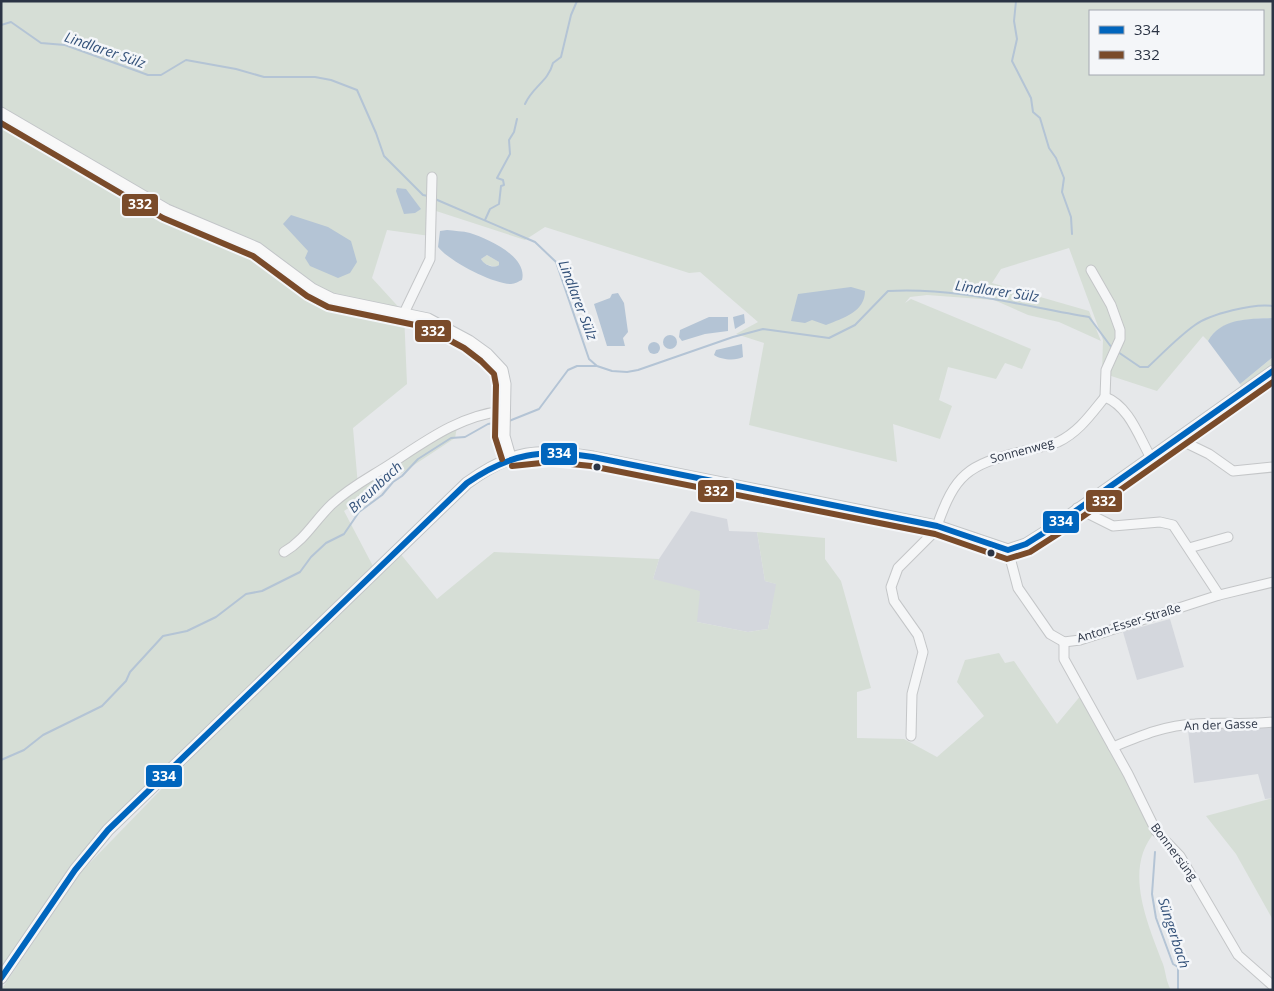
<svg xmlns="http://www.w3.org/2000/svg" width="1274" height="991" font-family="'Open Sans',sans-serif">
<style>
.built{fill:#d4d7dd}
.green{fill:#d6ded6;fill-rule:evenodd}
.water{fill:#b4c4d5;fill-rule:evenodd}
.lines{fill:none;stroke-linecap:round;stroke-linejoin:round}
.stream{stroke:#b4c4d5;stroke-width:2}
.minor-casing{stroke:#c4c6c8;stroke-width:11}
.major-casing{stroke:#c2c5c8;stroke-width:13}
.minor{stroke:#f5f6f7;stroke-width:9}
.major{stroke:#f8f8f8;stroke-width:11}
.bus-1-casing{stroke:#f4f6f9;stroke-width:10}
.bus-2-casing{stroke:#f4f6f9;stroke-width:10}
.bus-1{stroke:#0065bd;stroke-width:6}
.bus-2{stroke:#7a4b2a;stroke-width:6}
.bus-dot{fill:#2b3445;stroke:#f4f6f9;stroke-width:2}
.labels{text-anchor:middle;stroke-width:5;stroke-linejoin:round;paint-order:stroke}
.street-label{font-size:12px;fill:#2b3445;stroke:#f4f6f9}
.water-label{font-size:14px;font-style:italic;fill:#34527a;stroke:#f4f6f9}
.line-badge{stroke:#f4f6f9;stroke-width:2}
.badge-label{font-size:14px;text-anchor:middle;font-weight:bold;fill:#fff}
</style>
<rect width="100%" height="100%" fill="#e6e8ea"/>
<g class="built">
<path d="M691,511L727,519L729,531L757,532L765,581L777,584L768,629L748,632L697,622L653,579L659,559Z"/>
<path d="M1170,619L1184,667L1137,680L1123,632Z"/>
<path d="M1273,723V798L1265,799L1258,774L1194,783L1188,730Z"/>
</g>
<g class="green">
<path d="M1,1H1273V318C1248,319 1221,319 1208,341L1203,336L1157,391L1102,373L1103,340L1069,248L1001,269L992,283L1089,311L1101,341L1059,322L1028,315L994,300L927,295L910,297L905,303L911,299L1031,349L1022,369L1005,363L996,379L948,367L939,400L952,406L940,439L893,424L897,462L749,425L764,343L736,334L758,322L700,272L689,273L545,227L525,240L433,210L430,236L387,230L372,278L404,313L407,384L353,428L358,486L457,427L455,438L344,511L375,570L95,837L1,984V115L121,194L254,256L257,248L167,210L1,113ZM1090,11H1263V74H1090Z"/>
<path d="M487,255L499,262V265L497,267C491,266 484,265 481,259Z"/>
<path d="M1273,357V365L1241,386L1240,384Z"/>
<path d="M757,532L825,538V559L841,581L871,688L857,692V738L904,739L937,757L984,716L957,682L965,660L999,653L1005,663L1014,661L1057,724L1082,694L1156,831C1122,868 1148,924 1163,964C1166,973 1166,982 1171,990H1L81,872L248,700L399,552L437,599L494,552L659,559L653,579L700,591L697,622L748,632L768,629L776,584L765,581Z"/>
<path d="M1273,798V920L1236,854L1206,816Z"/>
</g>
<g class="water">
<path d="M397,188L406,189L421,209L415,213L404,214L396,191Z"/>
<path d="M291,215L328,227L351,241L357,262L350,273L338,278L310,266L305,258L308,251L283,224Z"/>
<path d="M447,230C454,231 463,231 470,233C489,239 528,257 522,280C519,281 515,284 511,284C493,284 449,261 438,247L440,231ZM487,255L499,262V265C494,269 484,265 481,259Z"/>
<path d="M851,287L865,291C865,312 843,318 826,325L812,320L805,323L791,321L798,294Z"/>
<path d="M618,293L624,303L628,332L623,338L625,346H607L594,304L610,298L612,294Z"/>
<path d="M744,314L745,323L735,329L733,317Z"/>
<path d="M709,317H728V331L705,334L682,341L679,337L680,330Z"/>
<path d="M1273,318V357L1240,384L1208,341C1221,318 1248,319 1273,318Z"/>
<circle cx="670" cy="342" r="7"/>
<circle cx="654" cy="348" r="6"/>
<path d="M742,344L743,357C736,361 721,360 714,355L716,350Z"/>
</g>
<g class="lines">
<g class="stream">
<path d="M1016,1L1014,21L1017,39L1012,61L1031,98L1033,112L1040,118L1049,148L1056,158L1064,178L1062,192L1071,217L1072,234"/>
<path d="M1,25L11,22L41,43L65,45L148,75H161L186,60L236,69L264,77H315L331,80L357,90L376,133L384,156L423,195L428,196"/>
<path d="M525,104C533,86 548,82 553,63L561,57L571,15L577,1"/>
<path d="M435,199L535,242L556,262L589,359L597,366L612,371L627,372L638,370L733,337L763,329L829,338L855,325L888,291C956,287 1023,306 1089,317L1112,348"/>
<path d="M485,220L490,209L499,204L501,186L504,185L503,180L497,178L510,154L509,140L514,132L517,119"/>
<path d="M1118,352L1140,367H1148C1163,353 1178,337 1195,325C1210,314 1254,303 1273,306"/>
<path d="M509,421L539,409L568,370L577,366H596"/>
<path d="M1,760L24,750L43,735L102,706L126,681L130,672L163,636L187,631L216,617L246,594L262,591L300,572L311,557L326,543L344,534L359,512L382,495L393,482L402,476L418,459L451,438L465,437L488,424L499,422"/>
<path d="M1155,852L1152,894L1156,918L1173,964L1178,967V990"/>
</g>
<g class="minor-casing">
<g id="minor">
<path d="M1091,270L1111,305L1120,330V339L1106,370L1105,397"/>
<path d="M404,313L430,259L432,177"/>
<path d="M1105,397C1129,406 1139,437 1151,458"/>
<path d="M1178,439L1209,454L1233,471L1273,467"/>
<path d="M1077,508L1113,526L1160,522L1173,525L1219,595"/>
<path d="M937,526C955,474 968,465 1020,452C1033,448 1046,447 1058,442C1079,432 1091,414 1105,397"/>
<path d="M1189,548L1228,537"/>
<path d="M1008,550L1018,588L1050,634L1064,642L1080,640L1219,595L1273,582"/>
<path d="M284,552C305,540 315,520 332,504C353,485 369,478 392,463C427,440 461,415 504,411"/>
<path d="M1064,642V659L1128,774L1156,831L1180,856L1238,955L1273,986"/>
<path d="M911,736L912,694L923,652L918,635L894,601L891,587L898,568L939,527"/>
<path d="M1113,747C1140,736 1166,725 1195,724C1221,722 1247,725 1273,722"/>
</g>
</g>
<g class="major-casing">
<g id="major">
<path d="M1,113L167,210L257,248L312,289L332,299L428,319L469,341L487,354L502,370L505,384L504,436L510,457"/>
<path d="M1,978L75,870L108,830L467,483C512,450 538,448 593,457L937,526L1008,550L1026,544L1053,527L1273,371"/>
</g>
</g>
<use href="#minor" class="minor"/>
<use href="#major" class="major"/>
<g class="bus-1-casing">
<path id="bus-1" d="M1,978L75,870L108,830L467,483C511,453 540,449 593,457L937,526L1008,550L1026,544L1053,527L1273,371"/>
</g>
<g class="bus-2-casing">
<g id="bus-2">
<path d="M1,123L163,218L253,256L307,296L328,307L425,327L464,348L481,361L494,374L496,385L495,437L502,459"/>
<path d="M512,466L551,462L591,466L935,534L1007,559L1030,552L1058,534L1273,382"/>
</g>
</g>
<use href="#bus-1" class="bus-1"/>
<use href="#bus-2" class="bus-2"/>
</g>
<g class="bus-dot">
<circle cx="597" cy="467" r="4.5"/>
<circle cx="991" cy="553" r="4.5"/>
</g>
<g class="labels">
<g class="street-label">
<text transform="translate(1022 451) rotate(-15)" y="4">Sonnenweg</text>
<text transform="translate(1129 623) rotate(-17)" y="4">Anton-Esser-Straße</text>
<text transform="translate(1221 725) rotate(-2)" y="4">An der Gasse</text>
<text transform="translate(1174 852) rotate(53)" y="4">Bonnersüng</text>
</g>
<g class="water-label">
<text transform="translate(105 50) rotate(19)" y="5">Lindlarer Sülz</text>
<text transform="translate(997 291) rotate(8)" y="5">Lindlarer Sülz</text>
<text transform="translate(578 300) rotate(69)" y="5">Lindlarer Sülz</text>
<text transform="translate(375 487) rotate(-43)" y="5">Breunbach</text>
<text transform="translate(1174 933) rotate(72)" y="5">Süngerbach</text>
</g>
</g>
<g class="line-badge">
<rect x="121" y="193" width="38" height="24" rx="5" fill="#7a4b2a"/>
<rect x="414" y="319" width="38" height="24" rx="5" fill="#7a4b2a"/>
<rect x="540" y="442" width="38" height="24" rx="5" fill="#0065bd"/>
<rect x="697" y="479" width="38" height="24" rx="5" fill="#7a4b2a"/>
<rect x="1085" y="489" width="38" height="24" rx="5" fill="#7a4b2a"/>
<rect x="1042" y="510" width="38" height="24" rx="5" fill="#0065bd"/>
<rect x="145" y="764" width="38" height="24" rx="5" fill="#0065bd"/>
</g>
<g class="badge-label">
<text x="140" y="209">332</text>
<text x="433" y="336">332</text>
<text x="559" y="458">334</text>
<text x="716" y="496">332</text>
<text x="1104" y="506">332</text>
<text x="1061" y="526">334</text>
<text x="164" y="781">334</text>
</g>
<rect width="1274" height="991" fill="none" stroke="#2b3445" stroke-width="5"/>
<rect x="1089" y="10" width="175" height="65" fill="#f4f6f9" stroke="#a4a8b1"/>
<rect x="1099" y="26" width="25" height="8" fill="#0065bd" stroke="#a4a8b1"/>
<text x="1134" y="35" font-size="15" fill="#2b3445">334</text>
<rect x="1099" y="51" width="25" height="8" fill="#7a4b2a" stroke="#a4a8b1"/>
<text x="1134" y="60" font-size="15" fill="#2b3445">332</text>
</svg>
